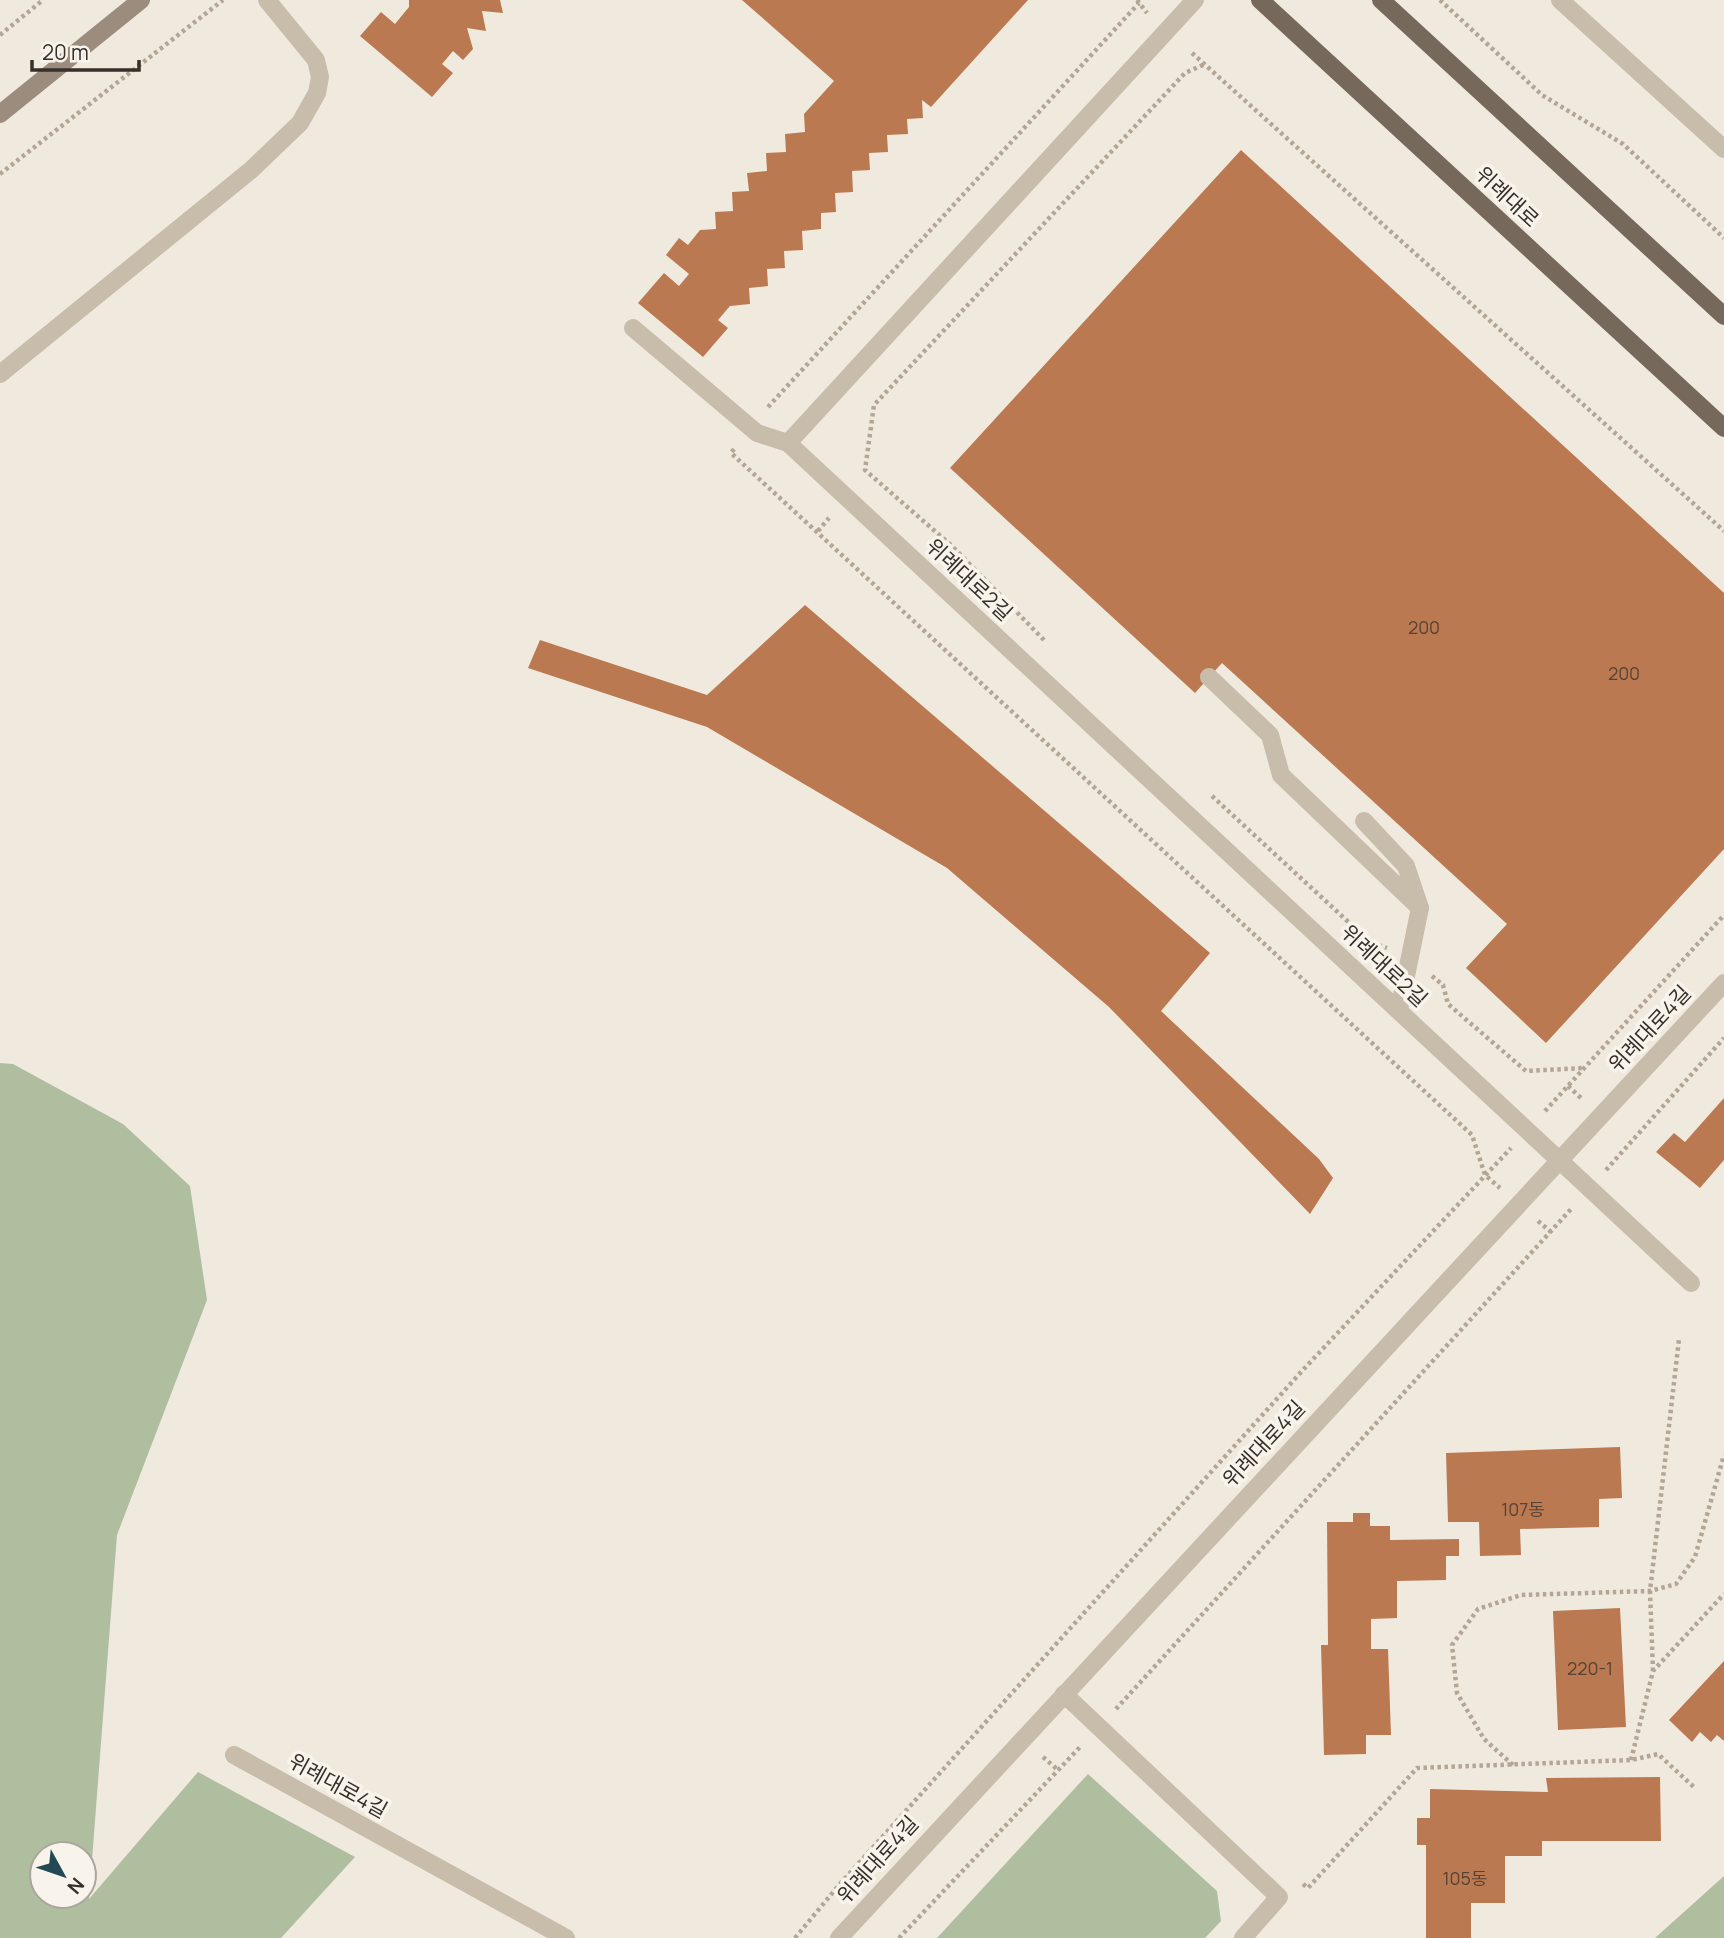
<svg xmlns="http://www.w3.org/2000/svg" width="1724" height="1938" font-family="Manrope,'Noto Sans KR',sans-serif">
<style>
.green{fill:#b0bea0;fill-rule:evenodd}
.building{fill:#bb7952}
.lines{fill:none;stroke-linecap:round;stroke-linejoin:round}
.path{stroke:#b3a696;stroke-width:4.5;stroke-dasharray:3.5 3.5;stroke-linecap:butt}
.lane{stroke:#c8bcab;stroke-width:18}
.street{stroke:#c8bcab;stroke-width:18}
.secondary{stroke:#9b8c7d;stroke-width:18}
.primary{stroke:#77685c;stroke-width:18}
.labels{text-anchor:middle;stroke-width:7;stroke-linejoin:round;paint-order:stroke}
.number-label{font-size:18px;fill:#574234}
.street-label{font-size:21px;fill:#362f2a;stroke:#f8f4eb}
</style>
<rect width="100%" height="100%" fill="#f0eade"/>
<g class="green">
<path d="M0,1063L13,1064L123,1124L190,1186L207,1300L117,1535L89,1899L198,1772L355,1857L281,1938H0ZM42,1854H84V1896H42Z"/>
<path d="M1088,1774L1217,1891L1221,1921L1205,1938H937Z"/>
<path d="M1724,1876V1938H1655Z"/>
</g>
<g class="building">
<path d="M409,0H500L503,13L482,11L486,31L467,28L473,49L463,60L453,51L442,64L453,73L432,97L360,36L381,12L395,24L409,7Z"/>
<path d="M742,0H1028L931,107L922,100L923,118L907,119L908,134L887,135L888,152L869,153L870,170L852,171L853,192L835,193L836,212L821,213V229L802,231L803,250L784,251L785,268L767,269L768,286L749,288L750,304L730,306L718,320L728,328L703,357L638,303L664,273L679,286L689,274L666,255L679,238L688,245L700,230L716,229L715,212L733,211L732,192L749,191L747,173L767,171L766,153L786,152L785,134L805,132L804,114L834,81Z"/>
<path d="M1241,150L1724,593V849L1546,1043L1466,968L1507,924L1222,663L1195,693L950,468Z"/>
<path d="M805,605L1210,953L1161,1011L1319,1159L1333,1178L1310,1214L1109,1007L947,868L707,727L528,668L540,640L707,695Z"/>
<path d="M1724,1098V1160L1700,1188L1656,1152L1674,1133L1685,1142Z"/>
<path d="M1620,1447L1622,1498L1599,1499V1527L1520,1529L1521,1555L1480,1556L1479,1522H1448L1446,1453Z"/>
<path d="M1353,1513H1370V1526H1390V1540L1459,1539V1556H1446V1580L1397,1581V1618L1371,1619V1649H1388L1391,1735H1366V1754L1324,1755L1321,1645H1328L1327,1522H1353Z"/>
<path d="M1620,1608L1626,1727L1558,1730L1553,1611Z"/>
<path d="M1724,1661V1741L1717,1735L1711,1742L1700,1732L1692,1742L1669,1720Z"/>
<path d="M1660,1777L1661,1841H1542V1856H1505V1903H1471V1938H1426V1845H1417V1818H1430V1789L1548,1792L1546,1778Z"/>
</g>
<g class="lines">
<g class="path">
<path d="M1137,0L1147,13"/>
<path d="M1440,0L1542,95L1623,144L1724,238"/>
<path d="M0,35L43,0"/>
<path d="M1192,53L1724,531"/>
<path d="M0,174L223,0"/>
<path d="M768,407L1139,3"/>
<path d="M734,449L731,453L1472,1135L1485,1175L1500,1188"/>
<path d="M818,531L829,518"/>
<path d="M1044,640L952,546L865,470L874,405L1185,73L1205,64"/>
<path d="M1212,796L1370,942L1387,948"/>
<path d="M1432,976L1443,985L1448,1004L1526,1071L1584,1068"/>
<path d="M1568,1086L1581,1098"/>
<path d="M1545,1111L1724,915"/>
<path d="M1606,1170L1724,1038"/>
<path d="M1538,1221L1551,1232"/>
<path d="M1653,1671L1650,1591L1679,1339"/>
<path d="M1116,1709L1572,1208"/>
<path d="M1043,1757L1058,1770"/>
<path d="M1631,1760L1653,1671L1724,1594"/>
<path d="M1513,1765L1484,1739L1457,1693L1452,1645L1478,1609L1521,1595L1650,1591L1676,1584L1695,1557L1724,1455"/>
<path d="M1303,1884L1308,1888L1417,1768L1631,1760L1658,1754L1696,1789"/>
<path d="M795,1938L839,1885L1302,1371L1511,1148"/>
<path d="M899,1938L1081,1746"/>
</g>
<g class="lane">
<path d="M633,328L757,433L788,443"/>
<path d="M0,374L251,170L300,123L317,93L320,77L316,60L267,0"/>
<path d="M1209,677L1270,735L1281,775L1420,908"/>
<path d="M1364,821L1406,866L1420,908L1399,1010"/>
<path d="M1559,1160L1691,1283"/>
<path d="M1064,1694L1279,1897L1243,1938"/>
</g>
<g class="street">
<path d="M1195,0L788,443L1559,1160"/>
<path d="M1560,0L1724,149"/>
<path d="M234,1755L566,1938"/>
<path d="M839,1938L1724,983"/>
</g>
<path class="secondary" d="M0,114L141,0"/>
<g class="primary">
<path d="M1260,0L1724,428"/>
<path d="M1381,0L1724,316"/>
</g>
</g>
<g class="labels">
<g class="number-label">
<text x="1424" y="634">200</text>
<text x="1624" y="680">200</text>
<text x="1523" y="1516">107동</text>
<text x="1590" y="1675">220-1</text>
<text x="1465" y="1885">105동</text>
</g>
<g class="street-label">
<text transform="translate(1507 197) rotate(43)" y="7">위례대로</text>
<text transform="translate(969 580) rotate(43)" y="7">위례대로2길</text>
<text transform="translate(1384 966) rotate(43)" y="7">위례대로2길</text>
<text transform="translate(1650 1029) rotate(-47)" y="7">위례대로4길</text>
<text transform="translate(1264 1444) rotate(-47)" y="7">위례대로4길</text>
<text transform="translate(338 1786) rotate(29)" y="7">위례대로4길</text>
<text transform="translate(878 1860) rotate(-48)" y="7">위례대로4길</text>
</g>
</g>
<g transform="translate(63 1875) rotate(130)"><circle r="33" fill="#f8f4eb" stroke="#aaa59e" stroke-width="2"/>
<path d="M0-5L12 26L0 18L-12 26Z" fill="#234a54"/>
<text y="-10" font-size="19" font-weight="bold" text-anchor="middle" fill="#362f2a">N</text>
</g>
<path d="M32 60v10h107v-10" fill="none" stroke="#362f2a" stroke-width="3.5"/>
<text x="42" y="60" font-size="21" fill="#362f2a" stroke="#f8f4eb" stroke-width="5" paint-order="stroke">20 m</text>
</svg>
